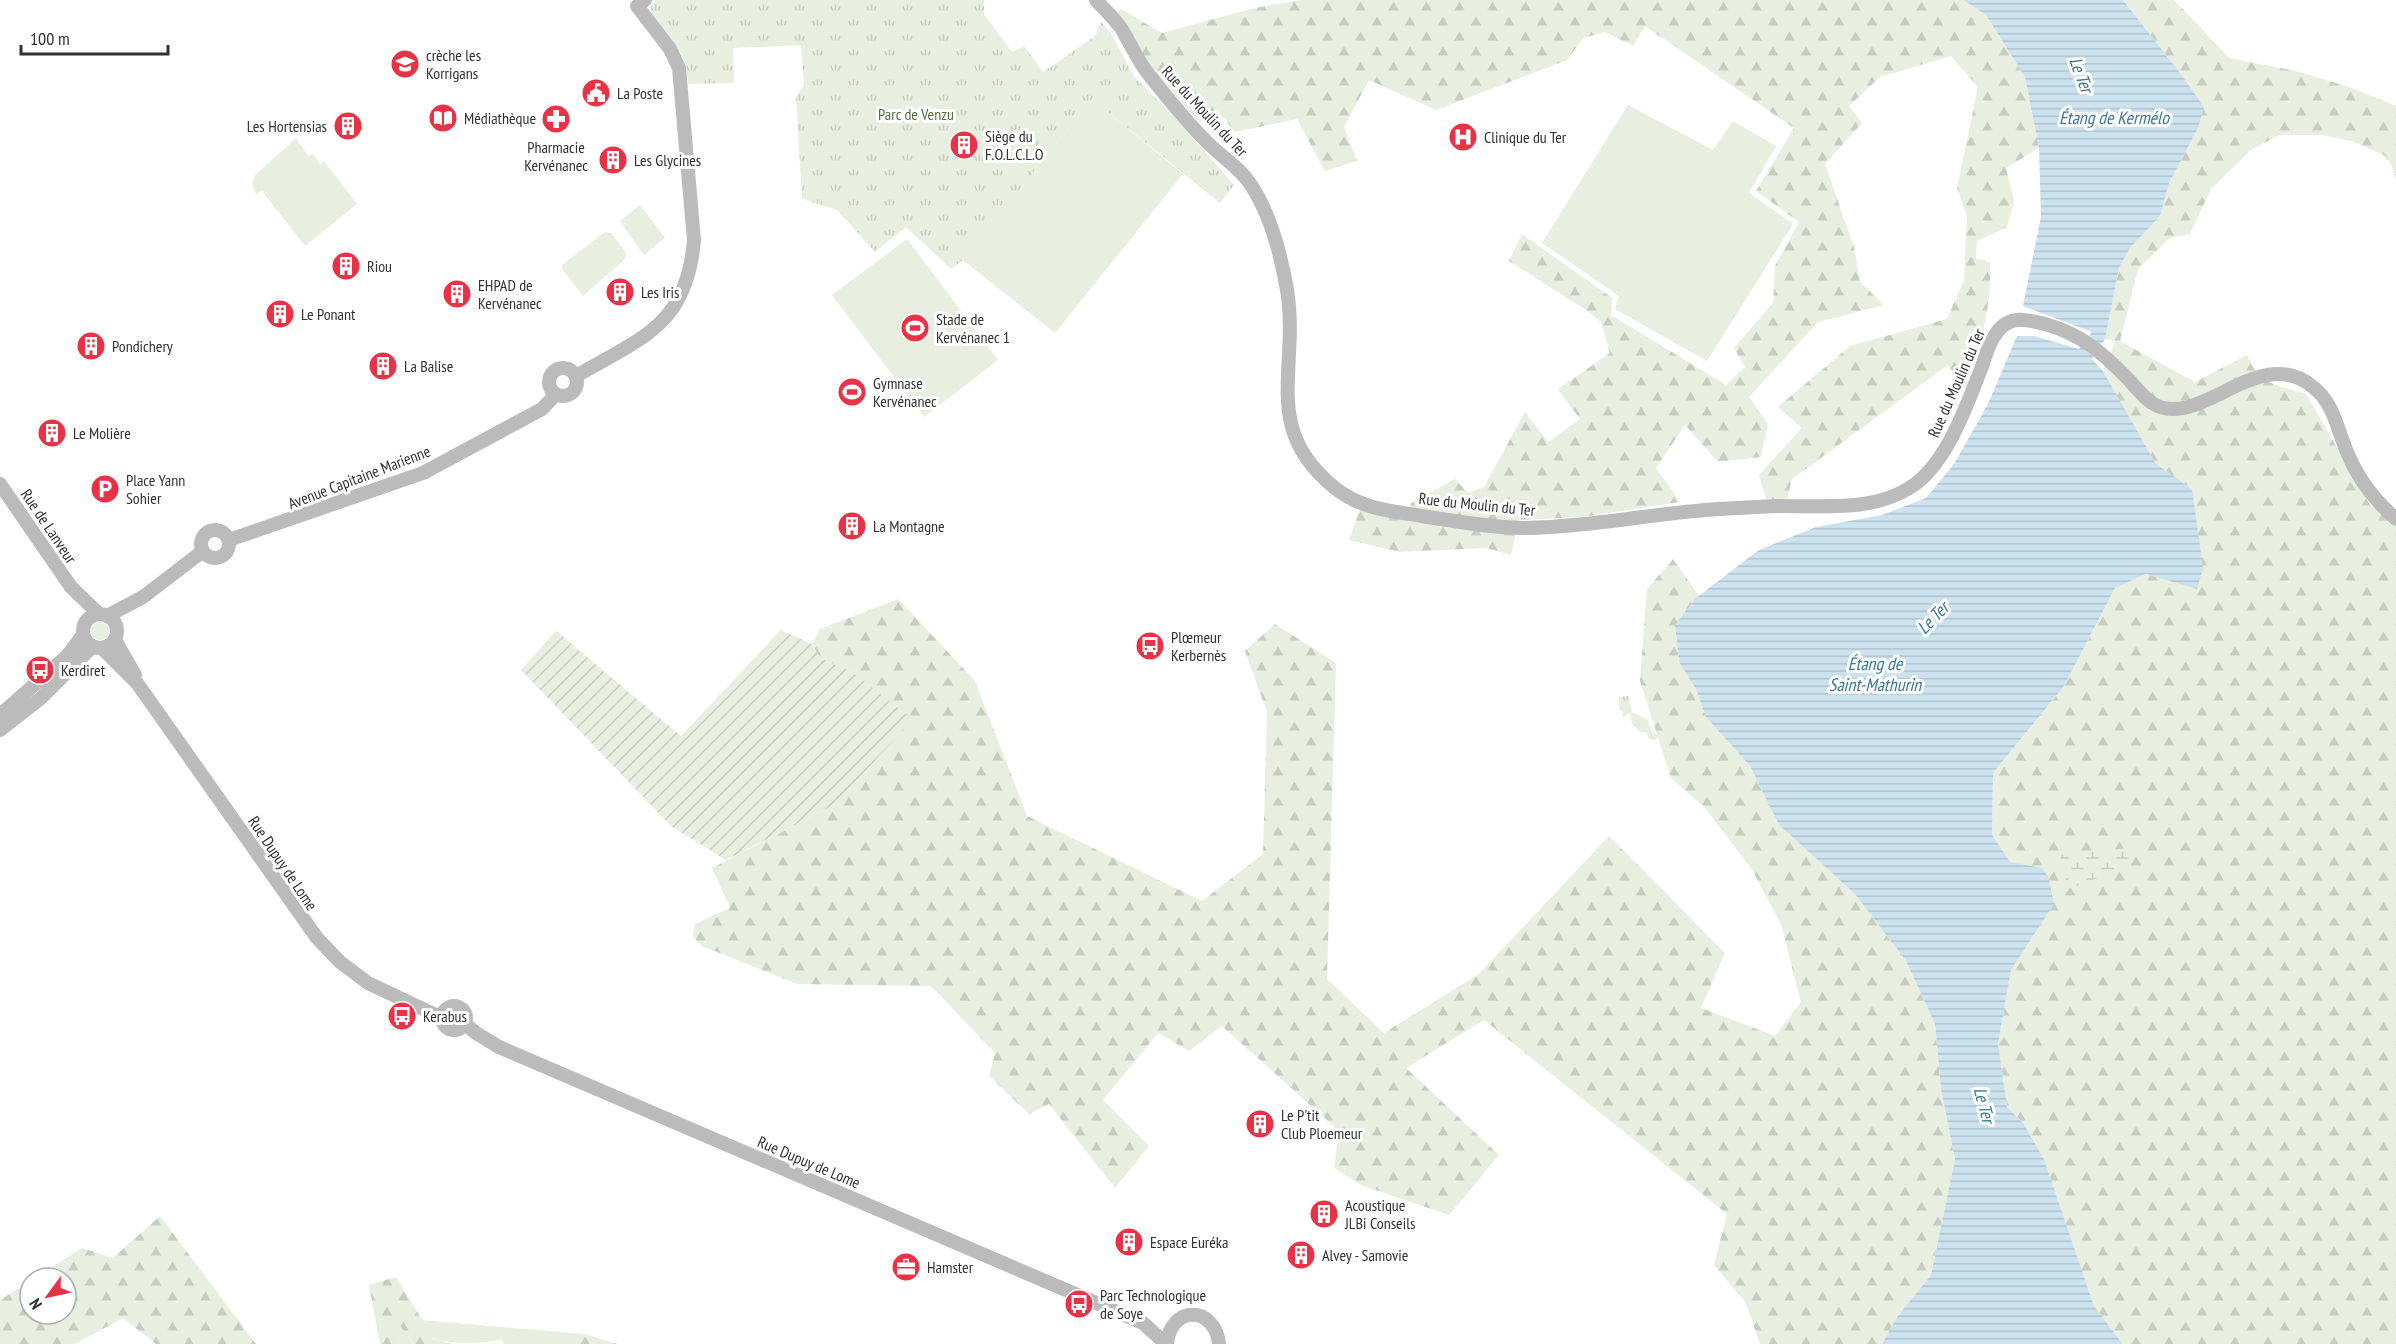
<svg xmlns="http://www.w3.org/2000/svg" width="2396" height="1344" font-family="'PT Sans Narrow',sans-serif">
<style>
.grass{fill:#e8eee0}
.forest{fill:url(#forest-firs)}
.wetland{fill:url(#wetland-marsh)}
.park{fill:url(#park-tufts)}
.garden{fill:url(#garden-furrows)}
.water{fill:url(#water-rules)}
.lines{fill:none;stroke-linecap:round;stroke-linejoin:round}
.secondary{stroke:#bbb;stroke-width:14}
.labels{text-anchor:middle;stroke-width:6;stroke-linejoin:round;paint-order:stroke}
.poi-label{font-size:16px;fill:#313131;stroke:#fff;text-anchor:start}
.street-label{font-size:16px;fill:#313131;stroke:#fff}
.park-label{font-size:16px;fill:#566f3d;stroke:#fff}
.water-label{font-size:18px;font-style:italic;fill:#3c7897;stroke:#fff}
</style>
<defs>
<pattern id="forest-firs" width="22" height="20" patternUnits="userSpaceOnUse" patternTransform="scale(1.5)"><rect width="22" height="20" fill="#e8eee0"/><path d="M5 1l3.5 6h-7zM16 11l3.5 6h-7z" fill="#c7cdc1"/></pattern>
<pattern id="wetland-marsh" width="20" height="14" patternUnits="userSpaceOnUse" patternTransform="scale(1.5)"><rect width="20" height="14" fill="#e8eee0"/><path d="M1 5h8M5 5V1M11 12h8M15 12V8" fill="none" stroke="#c7cdc1"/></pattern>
<pattern id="park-tufts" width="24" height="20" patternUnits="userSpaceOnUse" patternTransform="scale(1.5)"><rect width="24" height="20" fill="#e8eee0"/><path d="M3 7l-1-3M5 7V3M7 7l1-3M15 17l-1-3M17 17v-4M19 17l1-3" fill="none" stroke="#c7cdc1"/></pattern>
<pattern id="garden-furrows" width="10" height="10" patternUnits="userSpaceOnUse" patternTransform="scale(1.5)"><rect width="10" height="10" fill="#e8eee0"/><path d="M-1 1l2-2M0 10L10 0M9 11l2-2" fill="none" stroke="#c7cdc1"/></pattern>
<pattern id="water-rules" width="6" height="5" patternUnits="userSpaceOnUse" patternTransform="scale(1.5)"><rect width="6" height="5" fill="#cce2ee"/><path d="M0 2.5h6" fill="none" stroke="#b0c2cd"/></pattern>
</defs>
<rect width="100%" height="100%" fill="#fff"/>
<g class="grass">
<path d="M1092,99L1183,174L1055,333L963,260Z"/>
<path d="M1628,105L1713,150L1733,121L1776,146L1749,193L1793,224L1707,361L1615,309L1619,296L1542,243Z"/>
<path d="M296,138L308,156L313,154L320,164L324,161L357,204L305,246L262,191L256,194L252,184L255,175Z"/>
<path d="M640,205L665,238L644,255L620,221Z"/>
<path d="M605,232L611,233L626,253L625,259L583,296L562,269V265Z"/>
<path d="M907,239L998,360L924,417L832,295Z"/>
<circle cx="100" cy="631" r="9"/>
<path d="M392,1315L413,1343L414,1344H399Z"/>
<path d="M421,1320L584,1334L576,1344H504L501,1339C485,1344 450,1344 435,1339C430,1336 425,1325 421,1320Z"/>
</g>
<g class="forest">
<path d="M1300,0H1963L1986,15L2025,77L2039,148L2006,168L2014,201L2007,227L1977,241L1976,258L1990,262C1992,309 1980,345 1965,389L1948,365L1792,479L1787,500L1766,499L1759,475L1802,428L1778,407L1850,346L1947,319L1964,280L1967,216L1957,188L1978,87L1951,56L1880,77L1849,106L1862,123L1825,164L1854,247L1860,282L1884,305L1818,322L1749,397L1768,424L1761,457L1718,462L1685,425L1656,468L1680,502L1582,517L1519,520L1511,555L1486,548L1400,552L1349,540L1360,509L1409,519L1411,503L1455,479L1468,493L1484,487L1525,412L1548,442L1580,419L1558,389L1610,353L1601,322L1586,310L1509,261L1522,234L1612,298L1611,315L1726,385L1745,367L1734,348L1773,303L1775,266L1799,222L1756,191L1794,128L1645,26L1633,46L1605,32L1583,38L1567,60L1436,110L1369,80L1344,127L1357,161L1325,171L1297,119L1235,132L1217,110L1199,123L1152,69L1116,13L1121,9L1162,33L1255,8Z"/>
<path d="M2123,0H2174L2229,58L2296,71L2349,87L2396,106V181L2391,164L2384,155L2352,141L2322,135H2279L2251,150L2211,189L2190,234L2170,238L2138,269L2120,341L2195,382L2247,355C2259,386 2278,385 2306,394L2370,505L2396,520V1344H2123L2094,1306L2044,1159L2023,1123L2007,1107L1998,1044L2011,970L2054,904L2010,862L1992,836L1993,773L2064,686L2115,588L2146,574L2197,588L2192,489L2156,465L2103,371L2115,341L2105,339L2119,268L2130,248L2160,216L2169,183L2198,128L2180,73Z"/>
<path d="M1673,559L1699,596L1675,626L1679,662L1696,689L1706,717L1750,766L1779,825L1855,894L1906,961L1935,1024L1941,1089L1955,1159L1931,1275L1897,1317L1882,1344H1760L1746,1303L1714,1265L1727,1214L1484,1020L1406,1068L1499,1155L1449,1215L1361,1185L1334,1168L1339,1131L1222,1026L1189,1051L1158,1033L1103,1100L1149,1146L1115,1188L1049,1104L1029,1114L989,1076L995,1053L931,986L797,984L702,946L693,937L695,924L730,908L712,868L834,805L852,672L820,658L812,644L820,629L898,599L975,681L1027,816L1202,901L1263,854L1267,712L1245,651L1275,624L1336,663L1327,979L1384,1033L1479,974L1609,836L1725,953L1701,1008L1775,1036L1801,1002L1781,924L1751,868L1705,808L1671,778L1640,681L1647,589Z"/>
<path d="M160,1216L256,1344H156L123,1318L75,1344H0V1300L30,1281V1314H66V1278H35L82,1248L113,1258Z"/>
<path d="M396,1277L434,1339L452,1344H414L393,1317L399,1344H380L369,1285Z"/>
<path d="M584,1334L618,1344H576Z"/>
</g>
<path class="wetland" d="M2130,848L2133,856L2117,871L2068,889L2060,855Z"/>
<g class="park">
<path d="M655,0H984V14L1012,52L1024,46L1043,72L1095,36L1101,22L1110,32L1134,76L1178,121L1234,185L1220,203L1092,99L963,260L951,269L906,227L875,252L837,210L802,199L796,97L804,85L801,45L733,48L734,83L688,84C687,71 685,59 677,48C668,34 654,24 650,8Z"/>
<path d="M1628,696L1632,712L1648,720L1650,729L1658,736L1656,740L1649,739L1646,732H1640L1632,724L1630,713L1624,717L1622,715L1623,712L1619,709V697Z"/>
</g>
<path class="garden" d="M781,630L812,644L820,658L852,672L913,719L834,805L726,860L671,826L521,670L556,631L681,736Z"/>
<path class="water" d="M1963,0H2123L2180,73L2204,107L2198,128L2169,183L2160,216L2130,248L2119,268L2105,339L2092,359L2103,371L2156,464L2192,489L2203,568L2197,589L2146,574L2115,588L2064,686L1993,773L1992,835L2010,862L2042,868L2048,876L2054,904L2011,970L1998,1044L2007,1107L2023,1123L2044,1159L2094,1306L2123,1344H1882L1897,1317L1931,1275L1955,1159L1941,1089L1935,1024L1906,961L1855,894L1779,825L1750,766L1706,717L1696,689L1679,662L1675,625L1696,598L1759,550L1816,527L1882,515L1926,498L1954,464L1988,404L2017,336H2034L2079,349L2092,332L2023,306L2041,217L2039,148L2025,77L1986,15Z"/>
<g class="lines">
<g class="secondary">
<path d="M1096,0C1104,9 1114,18 1121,28C1131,44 1138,62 1150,76C1169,100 1189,125 1211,146C1225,159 1241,169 1251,185C1271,215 1281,255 1287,290C1300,369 1260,428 1335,488C1361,509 1391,511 1422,516C1456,521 1490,528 1524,528C1590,527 1654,513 1719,509C1737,508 1756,507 1775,506C1820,505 1871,513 1911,487C1946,465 1966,407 1981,369C1985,358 1988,345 1995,335C2000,327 2008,321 2017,320C2026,319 2036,322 2045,324C2081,334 2103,353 2129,380C2139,391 2149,405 2164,408C2210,418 2263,345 2313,387C2334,403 2337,429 2347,452C2358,479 2374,500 2396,519"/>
<circle cx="563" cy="382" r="14"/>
<path d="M576,376C641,338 687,326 694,240L679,68L670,49L637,6L645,0"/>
<path d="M0,484L71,587L99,614"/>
<circle cx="215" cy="544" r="14"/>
<path d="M229,540L423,473L542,409L556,394"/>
<circle cx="100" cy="631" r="17"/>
<path d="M107,616L143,597L203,551"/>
<path d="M115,640L135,675"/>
<path d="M103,649L137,683L317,938L340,962L368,983L442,1018"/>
<path d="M0,715L67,656L83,635"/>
<path d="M0,730L41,698L92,647"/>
<circle cx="454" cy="1018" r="12"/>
<path d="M465,1024L476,1033L499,1047L1143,1323L1166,1344"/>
<path d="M1167,1344C1170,1305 1215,1305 1219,1344"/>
</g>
</g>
<defs>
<g id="school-disc" transform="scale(1.5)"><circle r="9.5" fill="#ea3247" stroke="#fff"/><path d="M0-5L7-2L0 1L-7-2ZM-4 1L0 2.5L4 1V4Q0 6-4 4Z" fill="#fff"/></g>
<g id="civic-disc" transform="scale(1.5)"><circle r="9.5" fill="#ea3247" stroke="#fff"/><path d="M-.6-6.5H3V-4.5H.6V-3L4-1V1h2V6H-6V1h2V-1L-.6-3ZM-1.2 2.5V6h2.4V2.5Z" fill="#fff"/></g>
<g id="library-disc" transform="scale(1.5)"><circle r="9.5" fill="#ea3247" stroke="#fff"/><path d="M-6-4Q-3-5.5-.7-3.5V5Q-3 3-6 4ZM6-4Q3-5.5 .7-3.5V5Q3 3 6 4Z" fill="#fff"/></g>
<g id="pharmacy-disc" transform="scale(1.5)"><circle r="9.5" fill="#ea3247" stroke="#fff"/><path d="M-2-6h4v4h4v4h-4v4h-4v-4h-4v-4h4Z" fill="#fff"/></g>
<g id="building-disc" transform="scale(1.5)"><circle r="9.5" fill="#ea3247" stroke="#fff"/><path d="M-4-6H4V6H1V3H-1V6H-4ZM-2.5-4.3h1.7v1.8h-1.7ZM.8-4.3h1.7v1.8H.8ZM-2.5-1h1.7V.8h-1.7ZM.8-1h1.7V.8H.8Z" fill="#fff"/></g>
<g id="hospital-disc" transform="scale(1.5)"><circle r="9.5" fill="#ea3247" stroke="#fff"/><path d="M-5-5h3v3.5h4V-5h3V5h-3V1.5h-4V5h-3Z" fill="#fff"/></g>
<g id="stadium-disc" transform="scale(1.5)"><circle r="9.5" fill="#ea3247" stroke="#fff"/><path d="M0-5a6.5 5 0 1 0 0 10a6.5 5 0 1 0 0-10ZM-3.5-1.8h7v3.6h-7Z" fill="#fff"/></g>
<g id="parking-disc" transform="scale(1.5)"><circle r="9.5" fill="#ea3247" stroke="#fff"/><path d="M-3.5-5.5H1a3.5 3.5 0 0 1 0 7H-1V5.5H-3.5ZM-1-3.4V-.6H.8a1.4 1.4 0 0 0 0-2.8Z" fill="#fff"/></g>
<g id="bus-disc" transform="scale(1.5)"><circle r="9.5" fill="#ea3247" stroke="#fff"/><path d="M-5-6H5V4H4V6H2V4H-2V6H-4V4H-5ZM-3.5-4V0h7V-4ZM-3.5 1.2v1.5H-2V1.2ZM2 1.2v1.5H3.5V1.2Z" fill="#fff"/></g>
<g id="office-disc" transform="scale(1.5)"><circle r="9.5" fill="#ea3247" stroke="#fff"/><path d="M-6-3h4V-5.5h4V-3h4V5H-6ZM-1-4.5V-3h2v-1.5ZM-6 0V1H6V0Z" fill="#fff"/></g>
</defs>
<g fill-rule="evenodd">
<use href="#school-disc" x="405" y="64"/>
<use href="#civic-disc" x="596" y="93"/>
<use href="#library-disc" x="443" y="118"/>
<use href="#pharmacy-disc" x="556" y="119"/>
<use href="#building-disc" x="348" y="126"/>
<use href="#hospital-disc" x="1463" y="137"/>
<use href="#building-disc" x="964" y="145"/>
<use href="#building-disc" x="613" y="160"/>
<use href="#building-disc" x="346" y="266"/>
<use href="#building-disc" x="620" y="292"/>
<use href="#building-disc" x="457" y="294"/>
<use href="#building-disc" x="280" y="314"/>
<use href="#stadium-disc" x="915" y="328"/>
<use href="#building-disc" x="91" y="346"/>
<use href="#building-disc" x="383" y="366"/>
<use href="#stadium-disc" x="852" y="392"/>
<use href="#building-disc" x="52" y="433"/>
<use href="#parking-disc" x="105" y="489"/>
<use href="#building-disc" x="852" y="526"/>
<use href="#bus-disc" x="1150" y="646"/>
<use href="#bus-disc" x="40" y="670"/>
<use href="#bus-disc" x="402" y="1016"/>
<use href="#building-disc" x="1260" y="1124"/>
<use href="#building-disc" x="1324" y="1214"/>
<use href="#building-disc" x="1129" y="1242"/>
<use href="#building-disc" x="1301" y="1255"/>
<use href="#office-disc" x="906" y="1267"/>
<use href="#bus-disc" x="1079" y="1304"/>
</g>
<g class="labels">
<g class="poi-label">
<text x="426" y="61">crèche les<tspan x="426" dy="18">Korrigans</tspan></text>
<text x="617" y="99">La Poste</text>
<text x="464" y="124">Médiathèque</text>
<text x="327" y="132" text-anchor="end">Les Hortensias</text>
<text x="985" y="142">Siège du<tspan x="985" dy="18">F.O.L.C.L.O</tspan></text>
<text x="1484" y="143">Clinique du Ter</text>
<text x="556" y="153" text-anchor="middle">Pharmacie<tspan x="556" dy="18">Kervénanec</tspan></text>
<text x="634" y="166">Les Glycines</text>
<text x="367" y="272">Riou</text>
<text x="478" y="291">EHPAD de<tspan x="478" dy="18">Kervénanec</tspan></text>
<text x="641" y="298">Les Iris</text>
<text x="301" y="320">Le Ponant</text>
<text x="936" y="325">Stade de<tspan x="936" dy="18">Kervénanec 1</tspan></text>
<text x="112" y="352">Pondichery</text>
<text x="404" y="372">La Balise</text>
<text x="873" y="389">Gymnase<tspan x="873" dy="18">Kervénanec</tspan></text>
<text x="73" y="439">Le Molière</text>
<text x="126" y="486">Place Yann<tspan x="126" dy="18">Sohier</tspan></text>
<text x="873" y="532">La Montagne</text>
<text x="1171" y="643">Plœmeur<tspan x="1171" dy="18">Kerbernès</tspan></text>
<text x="61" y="676">Kerdiret</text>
<text x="423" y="1022">Kerabus</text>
<text x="1281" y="1121">Le P'tit<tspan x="1281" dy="18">Club Ploemeur</tspan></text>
<text x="1345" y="1211">Acoustique<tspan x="1345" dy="18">JLBi Conseils</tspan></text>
<text x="1150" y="1248">Espace Euréka</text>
<text x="1322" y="1261">Alvey - Samovie</text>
<text x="927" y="1273">Hamster</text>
<text x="1100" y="1301">Parc Technologique<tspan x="1100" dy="18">de Soye</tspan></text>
</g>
<g class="street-label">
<text transform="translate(1205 111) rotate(47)" y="6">Rue du Moulin du Ter</text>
<text transform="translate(1956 383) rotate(-66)" y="6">Rue du Moulin du Ter</text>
<text transform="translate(359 477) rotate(-21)" y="6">Avenue Capitaine Marienne</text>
<text transform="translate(1477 504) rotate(6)" y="6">Rue du Moulin du Ter</text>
<text transform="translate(49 526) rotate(56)" y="6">Rue de Lanveur</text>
<text transform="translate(283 863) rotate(56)" y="6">Rue Dupuy de Lome</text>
<text transform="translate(809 1162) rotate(23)" y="6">Rue Dupuy de Lome</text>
</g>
<g class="park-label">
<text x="916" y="120">Parc de Venzu</text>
</g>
<g class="water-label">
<text transform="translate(2081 75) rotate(69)" y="6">Le Ter</text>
<text x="2114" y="124">Étang de Kermélo</text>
<text transform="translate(1933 618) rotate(-46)" y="6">Le Ter</text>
<text x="1875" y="670">Étang de<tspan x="1875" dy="21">Saint-Mathurin</tspan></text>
<text transform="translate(1984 1105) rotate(75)" y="6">Le Ter</text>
</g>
</g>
<g transform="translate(48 1296) rotate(237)"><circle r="28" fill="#ffffff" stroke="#adadad" stroke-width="1.5"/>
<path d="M0-4.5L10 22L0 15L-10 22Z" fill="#ea3247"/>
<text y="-9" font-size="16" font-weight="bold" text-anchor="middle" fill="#313131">N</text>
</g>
<path d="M21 45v9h147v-9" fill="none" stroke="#313131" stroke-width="3"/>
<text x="30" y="45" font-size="18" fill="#313131" stroke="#ffffff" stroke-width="4.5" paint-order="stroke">100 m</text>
</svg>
